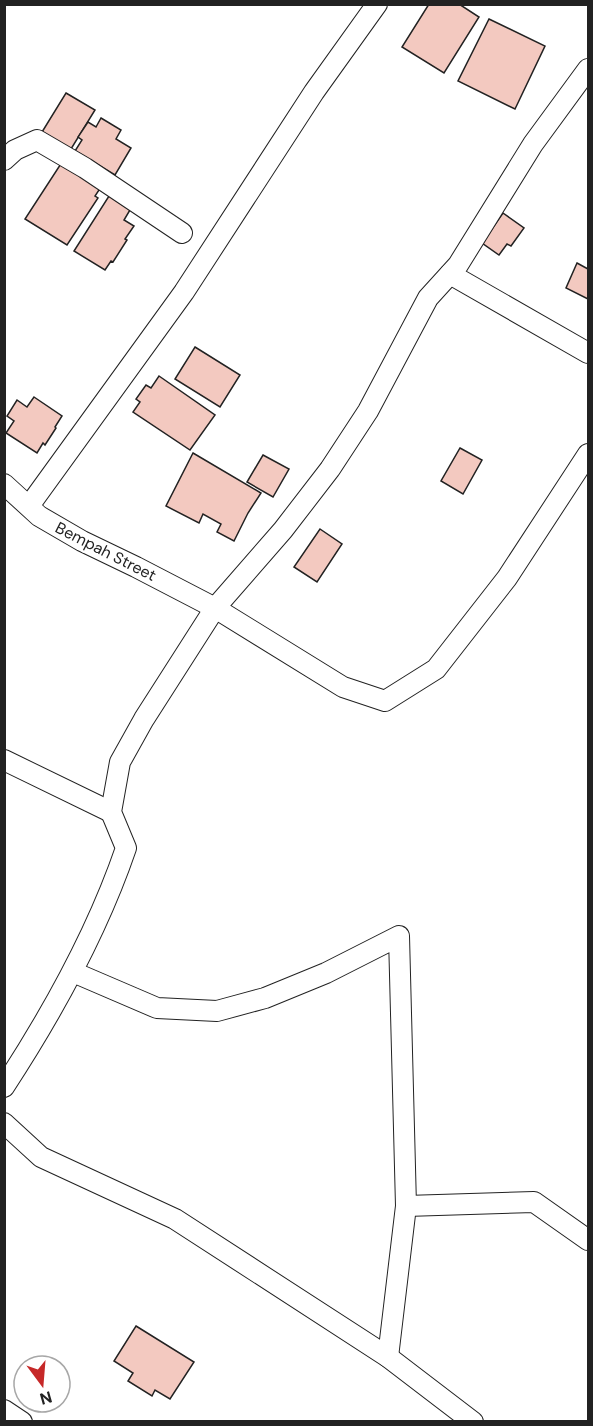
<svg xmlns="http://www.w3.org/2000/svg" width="593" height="1426" font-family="'DM Sans',sans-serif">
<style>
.building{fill:#f3c9c0;stroke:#222;stroke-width:1.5}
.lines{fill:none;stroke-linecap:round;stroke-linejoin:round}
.street-casing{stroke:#222;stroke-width:22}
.street{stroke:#fff;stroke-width:20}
.labels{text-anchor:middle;stroke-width:4.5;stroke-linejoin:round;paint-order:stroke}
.street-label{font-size:16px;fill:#222;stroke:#fff}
</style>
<rect width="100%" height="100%" fill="#fff"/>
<g class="building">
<path d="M429,4H459L479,17L444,73L402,47Z"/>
<path d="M489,19L545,46L515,109L458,81Z"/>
<path d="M66,93L95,110L71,149L42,132Z"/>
<path d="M101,118L121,130L116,139L131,148L115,175L75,151L82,140L78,137L88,122L96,127Z"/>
<path d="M64,159L103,184L95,196L98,198L67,245L25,219Z"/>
<path d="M109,196L130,210L124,220L134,226L125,239L127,240L113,262L111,261L105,270L74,251Z"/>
<path d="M503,213L524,228L511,246L507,244L499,255L482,243Z"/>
<path d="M577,263L588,269V299L566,288Z"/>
<path d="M195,347L240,375L220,407L175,379Z"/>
<path d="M159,376L215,415L190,450L133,412L140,402L136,399L146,385L151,388Z"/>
<path d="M34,397L62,416L55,427L56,428L45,445L43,443L37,453L6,433L14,421L7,416L17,400L27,407Z"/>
<path d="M460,448L482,460L463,494L441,481Z"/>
<path d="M193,453L261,493L248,513L234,541L217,532L221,524L203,514L199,523L166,506Z"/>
<path d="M263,455L289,469L273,497L247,482Z"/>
<path d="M320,529L342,544L317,582L294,567Z"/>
<path d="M136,1326L194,1362L170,1399L155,1390L152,1396L128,1381L133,1373L114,1361Z"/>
</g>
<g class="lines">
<g class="street-casing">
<g id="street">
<path d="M4,160L15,150L37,140L85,168L182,233"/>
<path d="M450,274L588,353"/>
<path d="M4,484L39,516L82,541L136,567L215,608L343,687L385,701L436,669L507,578L588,454"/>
<path d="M29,506L184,292L314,92L377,4"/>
<path d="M4,760L111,812"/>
<path d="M73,972L157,1008L217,1011L265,998L326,973L399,936L406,1206L388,1357"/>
<path d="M4,1087C53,1012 97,933 126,848L111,812L120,762L144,719L215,608L283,530L330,469L368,411L428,298L458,265L533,144L588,69"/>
<path d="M4,1123L41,1157L175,1219L388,1357L473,1422"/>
<path d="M406,1206L534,1202L588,1240"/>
<path d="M4,1410L22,1422"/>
</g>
</g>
<use href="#street" class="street"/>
</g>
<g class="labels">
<g class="street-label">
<text transform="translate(106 551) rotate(27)" y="6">Bempah Street</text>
</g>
</g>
<rect width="593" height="1426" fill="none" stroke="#222222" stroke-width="12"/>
<g transform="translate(42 1384) rotate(164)"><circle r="28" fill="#ffffff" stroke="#a7a7a7" stroke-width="1.5"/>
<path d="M0-4.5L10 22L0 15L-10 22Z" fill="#c62828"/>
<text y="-9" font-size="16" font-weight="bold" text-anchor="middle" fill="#222222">N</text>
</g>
</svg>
